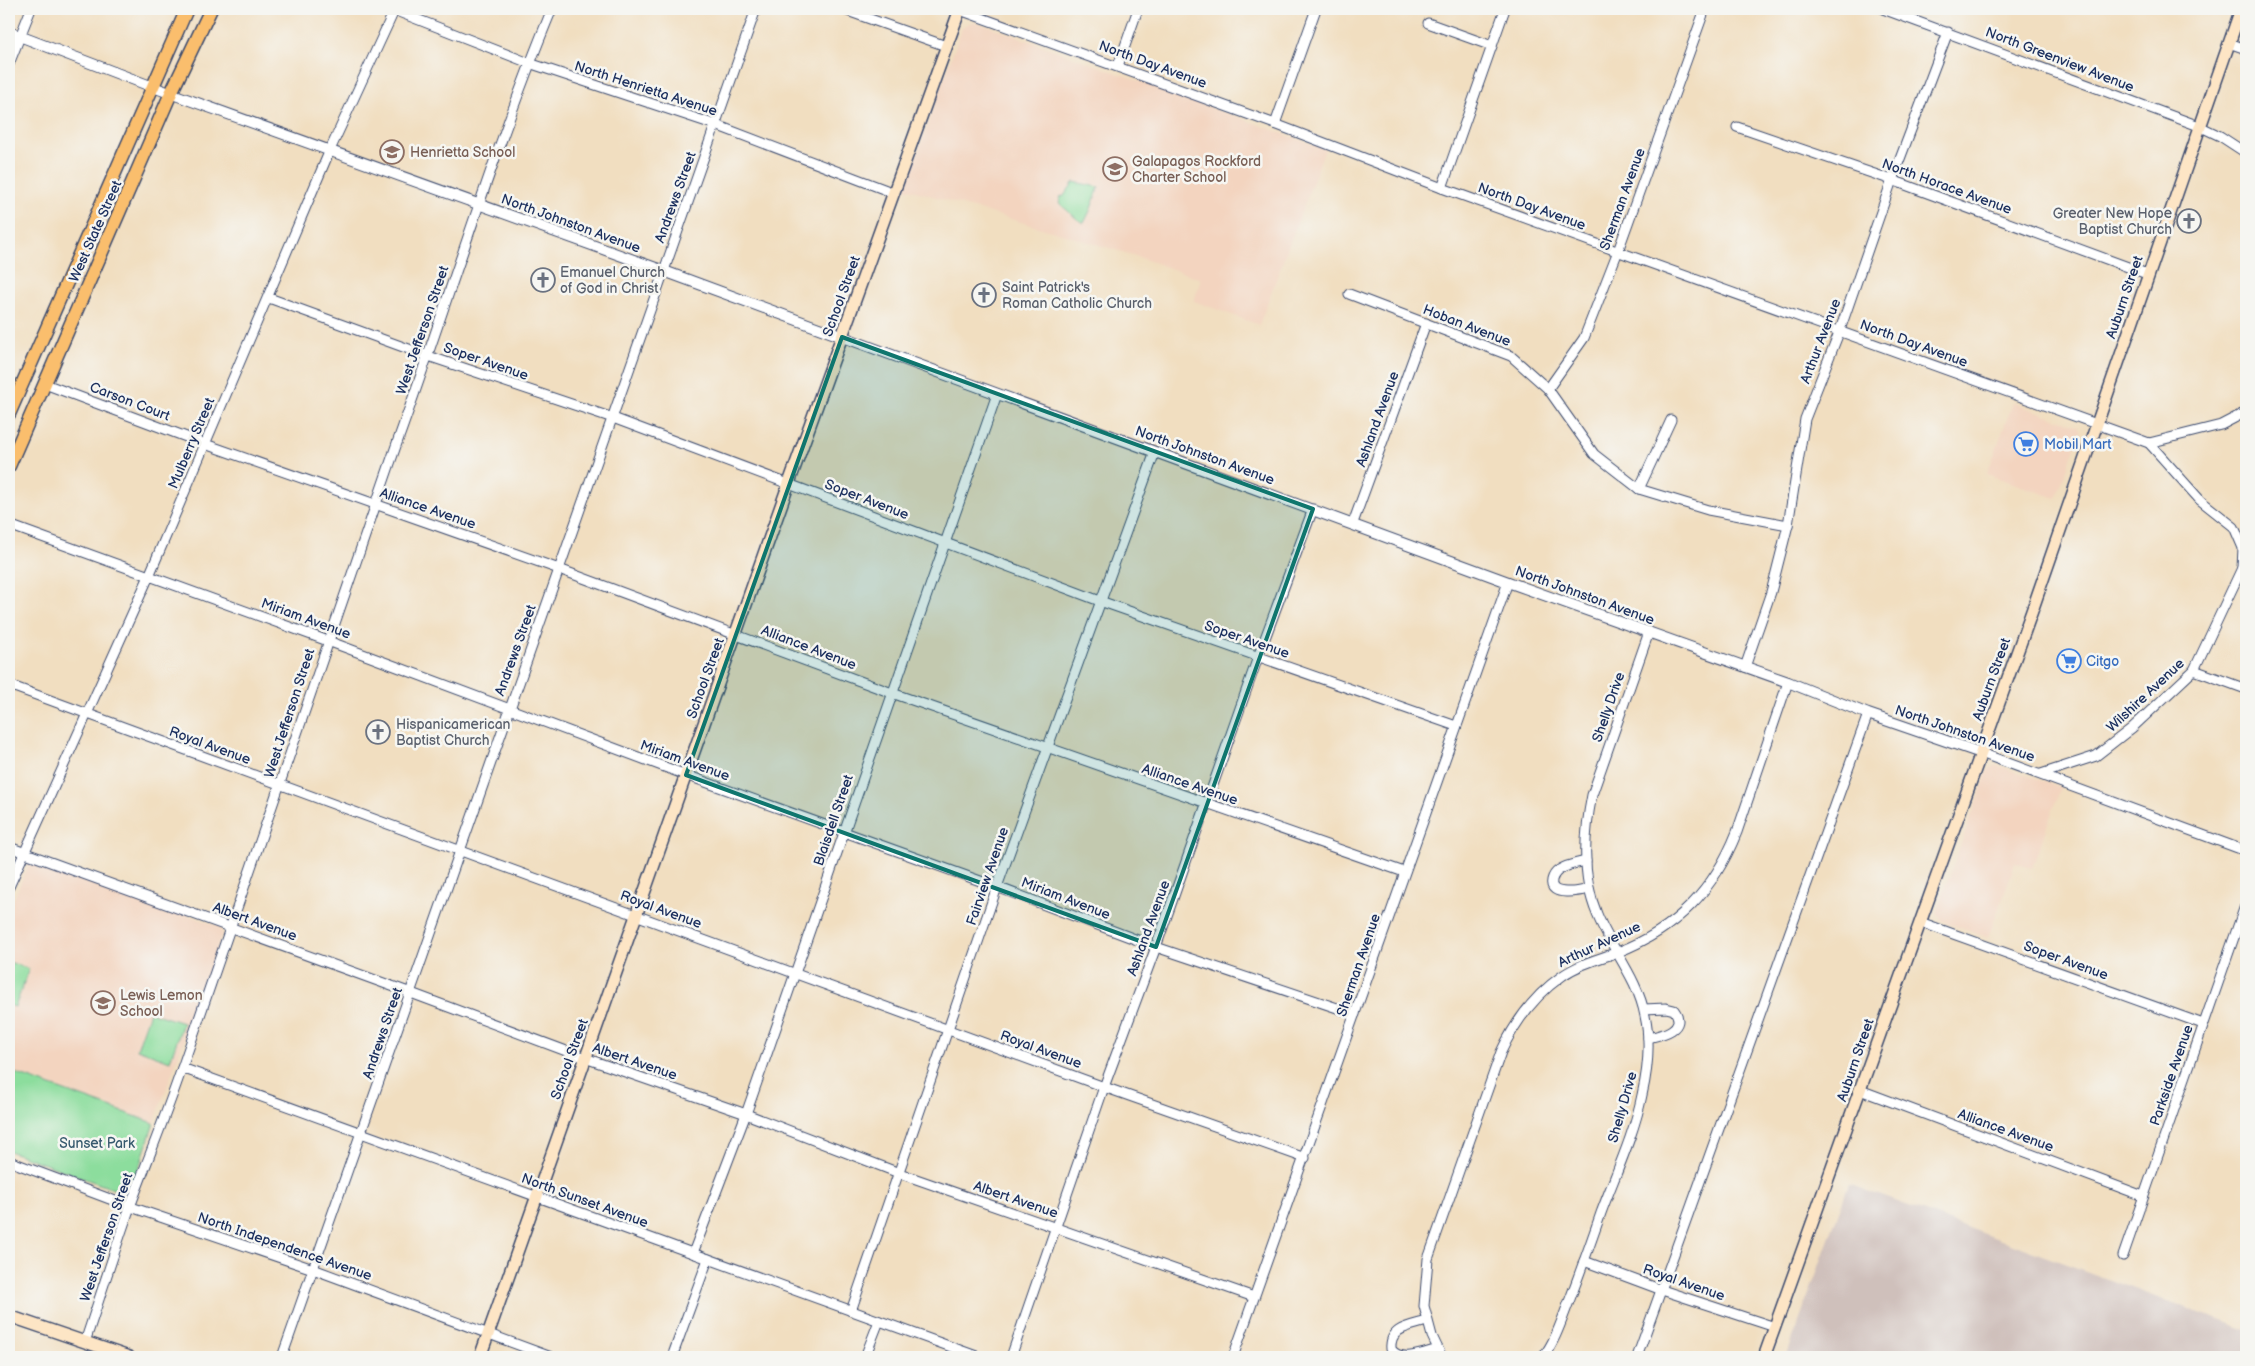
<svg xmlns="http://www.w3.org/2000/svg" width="2255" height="1366" font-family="'Balsamiq Sans',sans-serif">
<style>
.built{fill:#f3d4bf}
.industrial{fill:#cfc0bb}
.green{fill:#8cdd9d;stroke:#54867e}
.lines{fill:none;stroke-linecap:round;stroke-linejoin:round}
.minor-casing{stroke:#3b496d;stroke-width:11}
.tertiary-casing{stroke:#3b496d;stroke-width:12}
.secondary-casing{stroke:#3b496d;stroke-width:14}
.primary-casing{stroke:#3b496d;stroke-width:15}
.minor{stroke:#fff;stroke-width:9}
.tertiary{stroke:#fff;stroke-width:10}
.secondary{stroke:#fde5c5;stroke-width:11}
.primary{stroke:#fabe6d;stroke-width:12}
.marked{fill:#0f766e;fill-opacity:0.2;stroke:#0f766e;stroke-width:4;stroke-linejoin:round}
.labels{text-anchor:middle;stroke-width:5;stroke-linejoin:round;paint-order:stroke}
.street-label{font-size:14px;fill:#1b2f5e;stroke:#f6f6f2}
.education-label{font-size:14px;fill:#785e54;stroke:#f6f6f2;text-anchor:start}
.worship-label{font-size:14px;fill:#5b616d;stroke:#f6f6f2;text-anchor:start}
.shop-label{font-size:14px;fill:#366cbe;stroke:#f6f6f2;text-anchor:start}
.park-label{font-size:14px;fill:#375a6e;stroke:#f6f6f2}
</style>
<rect width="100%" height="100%" fill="#f6f6f2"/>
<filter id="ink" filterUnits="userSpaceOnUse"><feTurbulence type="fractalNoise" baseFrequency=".02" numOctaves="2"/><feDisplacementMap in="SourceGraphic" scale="10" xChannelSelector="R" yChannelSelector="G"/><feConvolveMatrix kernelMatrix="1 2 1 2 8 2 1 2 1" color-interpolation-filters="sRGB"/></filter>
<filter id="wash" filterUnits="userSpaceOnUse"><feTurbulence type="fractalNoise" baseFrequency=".0096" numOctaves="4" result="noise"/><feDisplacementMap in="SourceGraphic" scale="20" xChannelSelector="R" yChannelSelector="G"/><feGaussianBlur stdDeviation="1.12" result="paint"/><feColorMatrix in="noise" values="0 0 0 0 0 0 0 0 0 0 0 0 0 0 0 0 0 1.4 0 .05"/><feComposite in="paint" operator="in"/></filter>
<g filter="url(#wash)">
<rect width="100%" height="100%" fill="#f1dec0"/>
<g class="built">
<path d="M973,22L980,23L1325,149L1259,325L1194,301L1201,279L1133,255L905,188L962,28L965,25Z"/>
<path d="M2013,403L2078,426L2081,431L2056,498L1987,474Z"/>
<path d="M1996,765L2061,787L2032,868L2015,863L1988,938L1942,921L1936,913L1988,770Z"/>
<path d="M38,861L218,926L221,930L222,934L154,1123L9,1071V910L29,864Z"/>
</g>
<path class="industrial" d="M1849,1184L2246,1330V1357H1786Z"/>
<g class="green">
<path d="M1074,182L1099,187L1090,211L1084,223L1077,219L1059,203L1061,196L1063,197Z"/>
<path d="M9,962L29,969L15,1007L9,1005Z"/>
<path d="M150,1012L183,1023L170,1061L137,1049Z"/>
<path d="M9,1071L154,1123L132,1189L129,1192L124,1193L9,1151Z"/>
</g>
</g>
<g filter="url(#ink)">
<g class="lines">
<g class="minor-casing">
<g id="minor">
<path d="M391,9L529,63L716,125L894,193"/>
<path d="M842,9L946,46"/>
<path d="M1883,9L2199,126L2220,136L2246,153"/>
<path d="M960,10L1275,124L1442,188L2149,443L2221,425L2246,412"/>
<path d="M1428,23L1492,46"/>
<path d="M2229,43L2246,49"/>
<path d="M9,64L31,9"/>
<path d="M1118,66L1138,9"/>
<path d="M1275,124L1316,9"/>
<path d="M1737,127L1892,180L2147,274"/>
<path d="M1442,188L1505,9"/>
<path d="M1349,294L1511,356L1548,389L1594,454L1639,489L1708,510L1788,525"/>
<path d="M269,298L428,356L613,418L1100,601L1456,726"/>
<path d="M45,384L205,444L559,569L892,693L1404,872"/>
<path d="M1548,389L1584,338L1618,251L1705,9"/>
<path d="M2149,443L2200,500L2234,527L2243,548L2242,568L2245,564"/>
<path d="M1639,489L1671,420"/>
<path d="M1353,523L1426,323"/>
<path d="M9,525L328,641L686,775L997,887L1156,947L1355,1014"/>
<path d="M1745,667L1771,592L1788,525L1805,419L1840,330L1892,180L1948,32"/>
<path d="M2194,670L2246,689"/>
<path d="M9,685L1104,1087L1305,1158"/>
<path d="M1981,753L2246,851"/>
<path d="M2041,774L2096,756L2132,728L2194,670L2242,568"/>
<path d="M9,847L411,993L585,1058L746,1114L899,1173L1254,1297"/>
<path d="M1586,861C1577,863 1566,865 1559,870C1556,872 1553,876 1552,880C1548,898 1581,891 1589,889"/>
<path d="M9,887L149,576L330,150L395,9"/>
<path d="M1920,922L2203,1024"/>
<path d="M1644,1009L1666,1008L1674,1010C1688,1029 1662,1035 1648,1038"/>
<path d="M182,1068L979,1357"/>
<path d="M1860,1090L2143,1196"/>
<path d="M9,1161L131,1207L313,1269L551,1357"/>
<path d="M693,1253L746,1114L997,394"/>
<path d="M2123,1256L2246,903"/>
<path d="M1584,1261L1662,1290L1775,1327"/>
<path d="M851,1311L997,887L1155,452"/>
<path d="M1427,1321C1411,1326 1389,1327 1391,1349C1401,1363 1423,1353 1438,1349"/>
<path d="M85,1342C100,1297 114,1252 130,1207C147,1161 166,1115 182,1068C255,860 324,651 397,443C449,299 493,151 552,9"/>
<path d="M282,1357L756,9"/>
<path d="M672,1357L708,1259"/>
<path d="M865,1357L879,1321"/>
<path d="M1011,1357L1104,1087L1156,947L1258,657L1313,509"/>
<path d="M1233,1357L1508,582"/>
<path d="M1442,1357L1432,1336L1424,1306L1428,1259L1501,1052C1515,1022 1535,995 1562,976C1579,964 1599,959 1618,952C1677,929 1714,890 1737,832L1788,682"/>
<path d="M1543,1357C1556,1340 1562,1319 1570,1299C1581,1270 1591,1242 1601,1213C1615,1175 1634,1135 1642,1095C1648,1069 1651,1043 1645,1016C1638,978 1611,949 1597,914C1581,876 1584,834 1592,795L1649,632"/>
<path d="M1637,1357L1868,714"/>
</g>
</g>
<g class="tertiary-casing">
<path id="tertiary" d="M9,32L153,87L664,271L1508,582L1788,682L1868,714L1981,753"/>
</g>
<g class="secondary-casing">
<g id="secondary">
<path d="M9,1316L129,1357"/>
<path d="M480,1357L789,483L960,9"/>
<path d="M1764,1357L2032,611L2241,9"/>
</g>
</g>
<g class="primary-casing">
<g id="primary">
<path d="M9,414L187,9"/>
<path d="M9,466L171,93L211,9"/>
</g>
</g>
<use href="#minor" class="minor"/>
<use href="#tertiary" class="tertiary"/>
<use href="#secondary" class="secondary"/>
<use href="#primary" class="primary"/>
</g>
</g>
<path class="marked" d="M842,337L1313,509L1156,947L686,775Z"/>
<defs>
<g id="school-ring" transform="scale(1.25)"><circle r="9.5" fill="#f6f6f2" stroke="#8d6e63" stroke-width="1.5"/><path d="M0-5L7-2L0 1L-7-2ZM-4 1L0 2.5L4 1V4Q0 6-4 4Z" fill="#8d6e63"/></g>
<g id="church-ring" transform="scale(1.25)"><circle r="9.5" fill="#f6f6f2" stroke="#6b7280" stroke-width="1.5"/><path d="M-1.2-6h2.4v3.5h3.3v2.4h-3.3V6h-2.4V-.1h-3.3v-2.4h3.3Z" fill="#6b7280"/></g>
<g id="supermarket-ring" transform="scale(1.25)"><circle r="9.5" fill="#f6f6f2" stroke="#3f7fe0" stroke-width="1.5"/><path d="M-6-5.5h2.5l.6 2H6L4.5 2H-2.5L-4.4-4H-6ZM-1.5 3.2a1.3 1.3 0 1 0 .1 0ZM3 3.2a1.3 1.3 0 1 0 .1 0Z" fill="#3f7fe0"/></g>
</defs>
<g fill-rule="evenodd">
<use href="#school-ring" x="392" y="152"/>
<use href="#school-ring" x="1115" y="169"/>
<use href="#church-ring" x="2189" y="221"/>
<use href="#church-ring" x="543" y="280"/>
<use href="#church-ring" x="984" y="295"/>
<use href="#supermarket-ring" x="2026" y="444"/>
<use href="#supermarket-ring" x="2069" y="661"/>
<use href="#church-ring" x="378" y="732"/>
<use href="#school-ring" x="103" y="1003"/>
</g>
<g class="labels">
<g class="street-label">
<text transform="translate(2060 59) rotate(21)" y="5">North Greenview Avenue</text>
<text transform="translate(1153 64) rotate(20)" y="5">North Day Avenue</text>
<text transform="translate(646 88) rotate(18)" y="5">North Henrietta Avenue</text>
<text transform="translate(1947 186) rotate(20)" y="5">North Horace Avenue</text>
<text transform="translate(675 197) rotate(-70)" y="5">Andrews Street</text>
<text transform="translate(1622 199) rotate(-70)" y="5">Sherman Avenue</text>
<text transform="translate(1532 206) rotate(20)" y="5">North Day Avenue</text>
<text transform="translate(571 223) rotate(20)" y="5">North Johnston Avenue</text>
<text transform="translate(95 231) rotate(-66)" y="5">West State Street</text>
<text transform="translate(841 296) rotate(-70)" y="5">School Street</text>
<text transform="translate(2124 297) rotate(-71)" y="5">Auburn Street</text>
<text transform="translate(1467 325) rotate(21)" y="5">Hoban Avenue</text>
<text transform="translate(422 330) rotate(-71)" y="5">West Jefferson Street</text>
<text transform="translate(1820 341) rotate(-69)" y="5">Arthur Avenue</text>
<text transform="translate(1914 343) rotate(20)" y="5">North Day Avenue</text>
<text transform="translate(486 361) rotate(19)" y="5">Soper Avenue</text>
<text transform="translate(130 401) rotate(21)" y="5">Carson Court</text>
<text transform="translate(1377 419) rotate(-70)" y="5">Ashland Avenue</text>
<text transform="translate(191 443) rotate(-67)" y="5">Mulberry Street</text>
<text transform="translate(1205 455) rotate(20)" y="5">North Johnston Avenue</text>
<text transform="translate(867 499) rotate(21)" y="5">Soper Avenue</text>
<text transform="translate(428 508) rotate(19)" y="5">Alliance Avenue</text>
<text transform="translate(1585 595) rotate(20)" y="5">North Johnston Avenue</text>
<text transform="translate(306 618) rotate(20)" y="5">Miriam Avenue</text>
<text transform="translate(1247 639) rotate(19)" y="5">Soper Avenue</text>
<text transform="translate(809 647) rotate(21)" y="5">Alliance Avenue</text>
<text transform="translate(515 650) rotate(-70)" y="5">Andrews Street</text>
<text transform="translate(705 678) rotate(-70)" y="5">School Street</text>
<text transform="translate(1991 679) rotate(-70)" y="5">Auburn Street</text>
<text transform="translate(2145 695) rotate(-43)" y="5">Wilshire Avenue</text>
<text transform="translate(1608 707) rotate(-71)" y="5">Shelly Drive</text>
<text transform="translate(289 713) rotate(-72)" y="5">West Jefferson Street</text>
<text transform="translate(1965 733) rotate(19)" y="5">North Johnston Avenue</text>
<text transform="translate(210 745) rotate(20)" y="5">Royal Avenue</text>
<text transform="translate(685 760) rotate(20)" y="5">Miriam Avenue</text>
<text transform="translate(1190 784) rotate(19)" y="5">Alliance Avenue</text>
<text transform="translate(833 820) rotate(-71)" y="5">Blaisdell Street</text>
<text transform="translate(987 876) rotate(-71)" y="5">Fairview Avenue</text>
<text transform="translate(1066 898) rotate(21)" y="5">Miriam Avenue</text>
<text transform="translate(661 909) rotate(20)" y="5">Royal Avenue</text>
<text transform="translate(255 921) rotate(20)" y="5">Albert Avenue</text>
<text transform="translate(1148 928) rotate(-70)" y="5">Ashland Avenue</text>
<text transform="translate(1599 944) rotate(-25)" y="5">Arthur Avenue</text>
<text transform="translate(2066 960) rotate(20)" y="5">Soper Avenue</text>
<text transform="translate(1358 965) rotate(-71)" y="5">Sherman Avenue</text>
<text transform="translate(382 1033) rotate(-71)" y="5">Andrews Street</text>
<text transform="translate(1041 1049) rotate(20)" y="5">Royal Avenue</text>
<text transform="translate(569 1059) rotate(-70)" y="5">School Street</text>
<text transform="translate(1855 1060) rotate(-71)" y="5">Auburn Street</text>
<text transform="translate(635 1061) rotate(19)" y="5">Albert Avenue</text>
<text transform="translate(2171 1075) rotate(-71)" y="5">Parkside Avenue</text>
<text transform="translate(1622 1107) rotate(-74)" y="5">Shelly Drive</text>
<text transform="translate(2006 1130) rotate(20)" y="5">Alliance Avenue</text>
<text transform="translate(1016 1199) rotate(19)" y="5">Albert Avenue</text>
<text transform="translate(585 1200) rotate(20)" y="5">North Sunset Avenue</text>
<text transform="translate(106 1237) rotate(-71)" y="5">West Jefferson Street</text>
<text transform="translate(285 1246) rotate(19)" y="5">North Independence Avenue</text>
<text transform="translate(1684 1282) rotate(19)" y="5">Royal Avenue</text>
</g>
<g class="education-label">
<text x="410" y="157">Henrietta School</text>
<text x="1132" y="166">Galapagos Rockford<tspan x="1132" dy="16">Charter School</tspan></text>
<text x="120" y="1000">Lewis Lemon<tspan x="120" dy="16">School</tspan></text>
</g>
<g class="worship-label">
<text x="2172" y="218" text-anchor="end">Greater New Hope<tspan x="2172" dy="16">Baptist Church</tspan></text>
<text x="560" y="277">Emanuel Church<tspan x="560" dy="16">of God in Christ</tspan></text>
<text x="1002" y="292">Saint Patrick's<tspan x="1002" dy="16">Roman Catholic Church</tspan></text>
<text x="396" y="729">Hispanicamerican<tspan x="396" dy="16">Baptist Church</tspan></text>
</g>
<g class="shop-label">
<text x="2044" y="449">Mobil Mart</text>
<text x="2086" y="666">Citgo</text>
</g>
<g class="park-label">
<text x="97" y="1148">Sunset Park</text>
</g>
</g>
<rect width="2255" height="1366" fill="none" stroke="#f6f6f2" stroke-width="30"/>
</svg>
